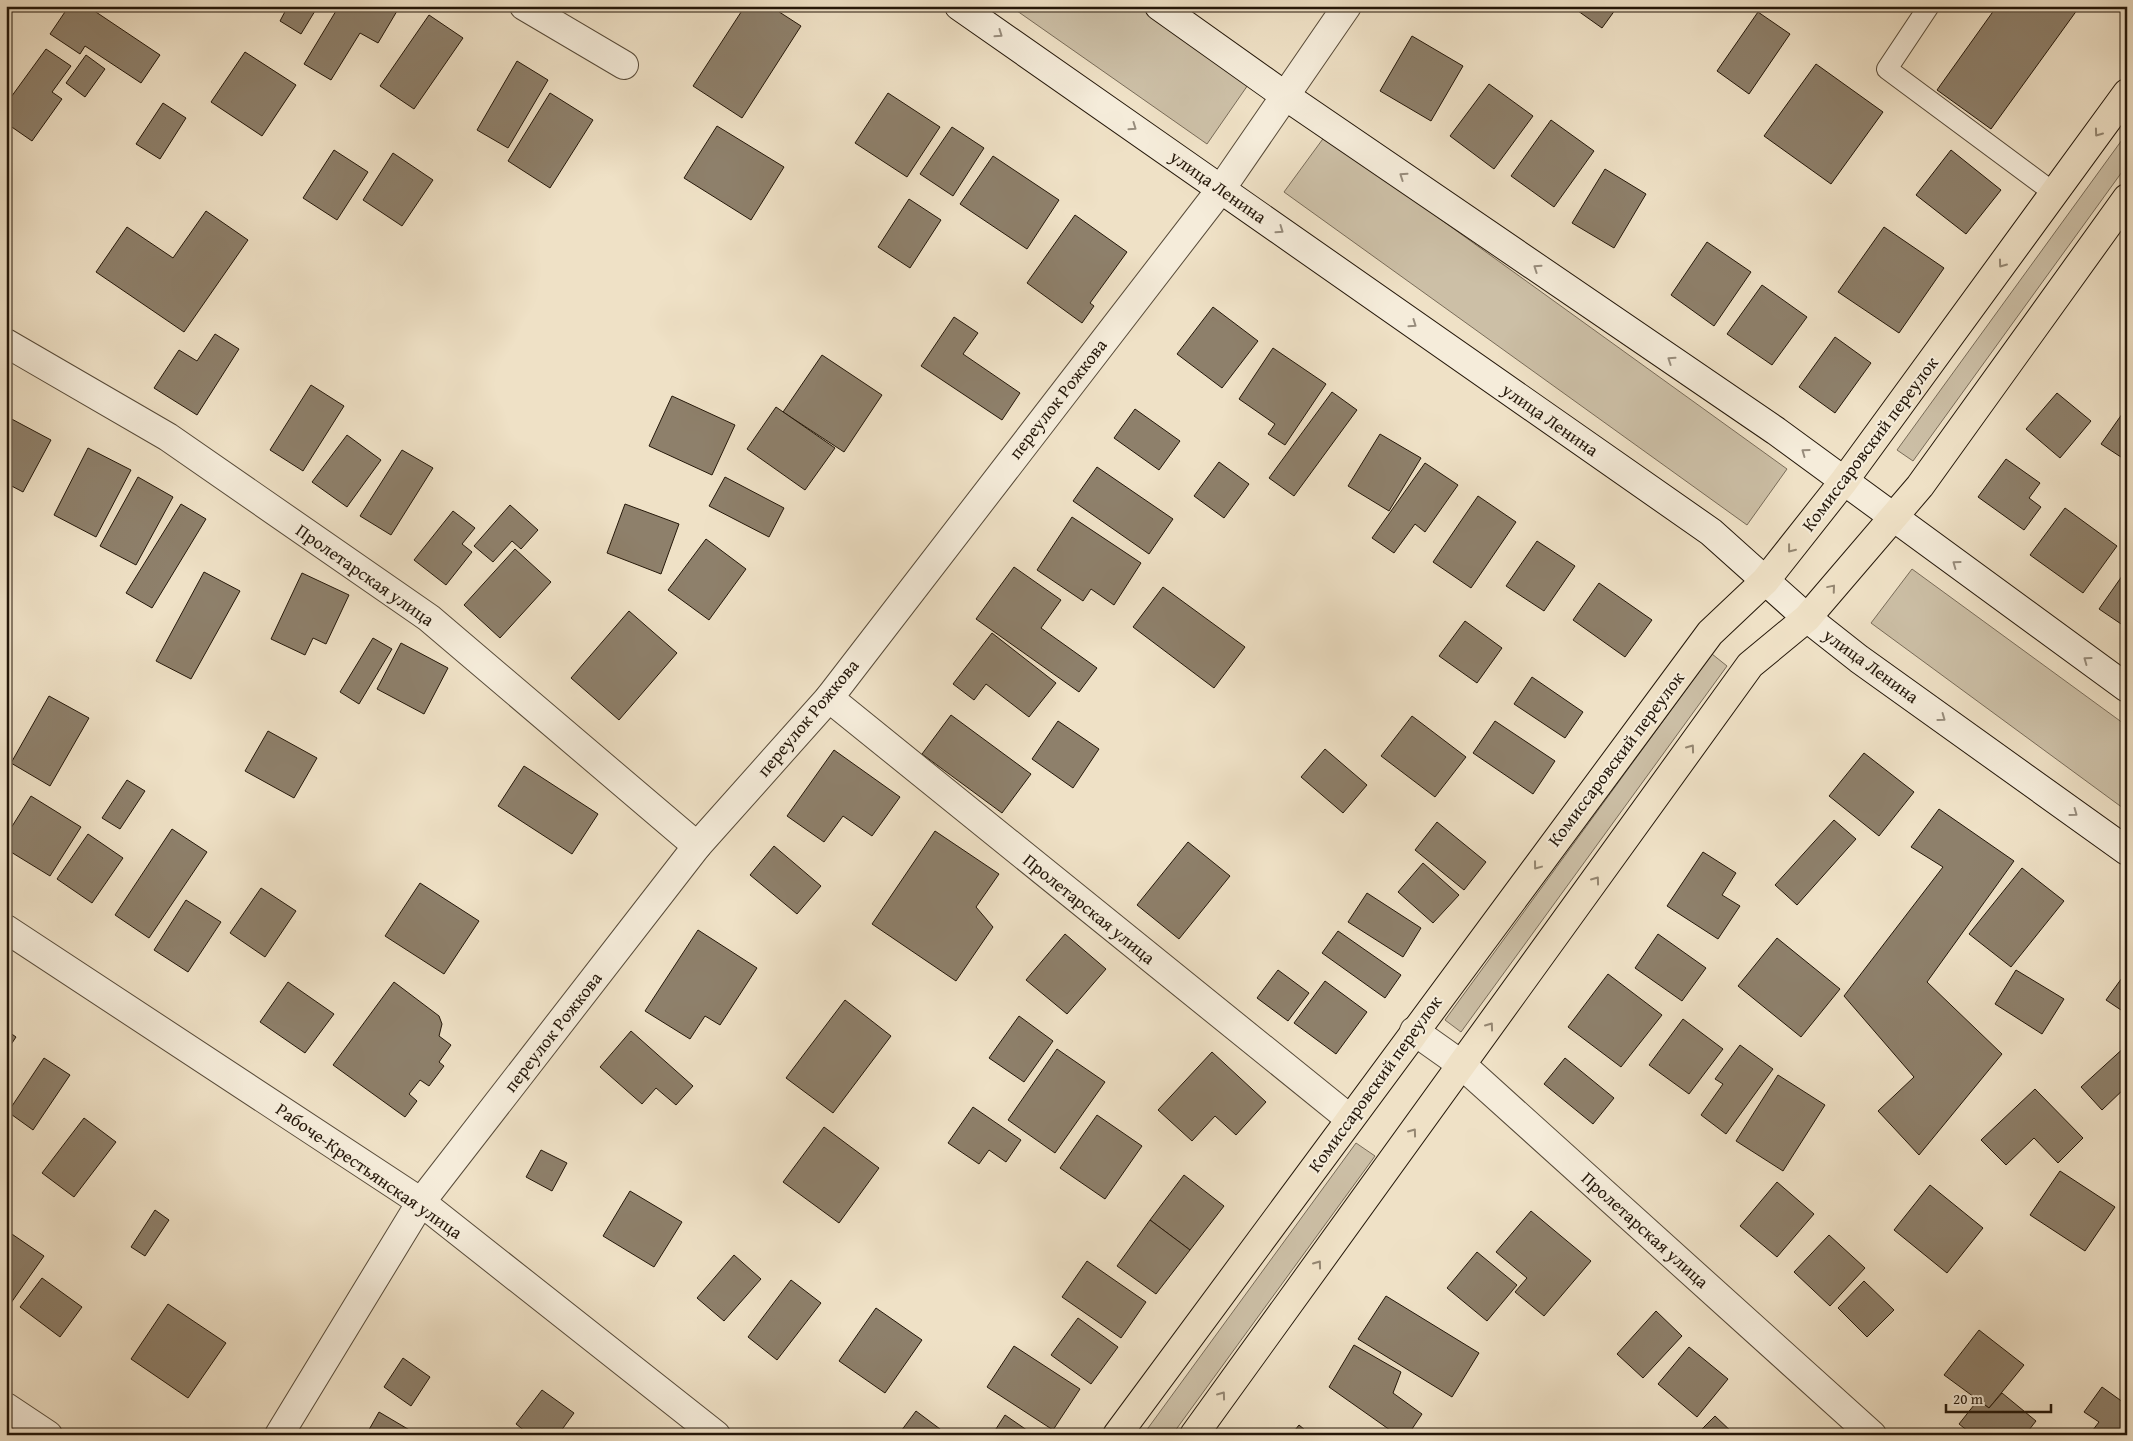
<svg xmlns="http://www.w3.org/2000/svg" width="2133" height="1441" font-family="'Gentium Book Plus',serif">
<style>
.green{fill:#ccbfa6;stroke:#786b58}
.building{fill:#8e806b;stroke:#241709}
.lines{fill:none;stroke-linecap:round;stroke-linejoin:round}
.lane-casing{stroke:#574a38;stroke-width:22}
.street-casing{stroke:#574a38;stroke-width:30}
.secondary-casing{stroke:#241709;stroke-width:30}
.primary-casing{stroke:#241709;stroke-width:30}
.lane{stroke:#f5ecda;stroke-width:20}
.street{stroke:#f5ecda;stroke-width:28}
.secondary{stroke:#f5ecda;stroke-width:28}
.primary{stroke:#efe1c6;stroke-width:28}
.oneway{stroke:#978c7c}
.oneway2{stroke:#948671}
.labels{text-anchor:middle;stroke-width:4;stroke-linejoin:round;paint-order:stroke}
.street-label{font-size:18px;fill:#241709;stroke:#f5ecda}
</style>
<rect width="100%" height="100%" fill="#efe1c6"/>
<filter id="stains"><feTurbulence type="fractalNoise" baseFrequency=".004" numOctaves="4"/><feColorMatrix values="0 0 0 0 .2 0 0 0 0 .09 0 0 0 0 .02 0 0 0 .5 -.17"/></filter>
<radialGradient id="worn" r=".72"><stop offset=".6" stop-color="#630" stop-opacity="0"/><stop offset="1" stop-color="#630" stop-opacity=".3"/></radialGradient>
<g class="green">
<path d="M1010,6H1141L1250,82L1207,144Z"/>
<path d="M2127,133V165L1913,461L1897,450Z"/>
<path d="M1325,136L1787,469L1747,525L1284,192Z"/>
<path d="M1912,569L2127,726V811L1871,623Z"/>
<path d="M1712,654L1727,666L1461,1032L1445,1020Z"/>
<path d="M1356,1143L1375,1156L1172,1435H1143Z"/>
</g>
<g class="building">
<path d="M69,6H87L160,55L141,83L85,46L80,54L50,34Z"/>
<path d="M288,6H318L301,34L280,21Z"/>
<path d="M339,6H400L378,43L360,33L331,80L304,64Z"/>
<path d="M745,6H770L801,26L742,118L693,86Z"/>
<path d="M1571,6H1618L1602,28Z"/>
<path d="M1997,6H2080L1991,129L1937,90Z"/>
<path d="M1758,12L1790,34L1749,94L1717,71Z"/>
<path d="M429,15L463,38L414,109L380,86Z"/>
<path d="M1412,36L1463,66L1431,121L1380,91Z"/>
<path d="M46,49L71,66L52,92L62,99L32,141L6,123V104Z"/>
<path d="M245,52L296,85L262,136L211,102Z"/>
<path d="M86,55L105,69L85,97L66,83Z"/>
<path d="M517,61L548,80L508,148L477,130Z"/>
<path d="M1816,64L1883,112L1831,184L1764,136Z"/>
<path d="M1489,84L1533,116L1494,169L1450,136Z"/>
<path d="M550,93L593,120L550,188L508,161Z"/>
<path d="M888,93L940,127L907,177L855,143Z"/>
<path d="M163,103L186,118L160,159L136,144Z"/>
<path d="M1551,120L1594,151L1554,207L1511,176Z"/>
<path d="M717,126L784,167L751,220L684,178Z"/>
<path d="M952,127L984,148L953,196L920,174Z"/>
<path d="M334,150L368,172L337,220L303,198Z"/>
<path d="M1951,150L2001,190L1966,234L1916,195Z"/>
<path d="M393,153L433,180L402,226L363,200Z"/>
<path d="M993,156L1059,200L1027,249L960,204Z"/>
<path d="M1605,169L1646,194L1614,248L1572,223Z"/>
<path d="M909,199L941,220L910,268L878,247Z"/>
<path d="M206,211L248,240L184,332L96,272L127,227L173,258Z"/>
<path d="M1075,215L1127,252L1090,303L1094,306L1082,323L1027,283Z"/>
<path d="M1884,227L1944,268L1899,333L1838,292Z"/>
<path d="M1707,242L1751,272L1714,326L1671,295Z"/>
<path d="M1762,285L1807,317L1772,365L1727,334Z"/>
<path d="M1213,307L1258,341L1222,388L1177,354Z"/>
<path d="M954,317L978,333L963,354L1020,393L1002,420L921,366Z"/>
<path d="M215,334L239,349L197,415L154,388L179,350L197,361Z"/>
<path d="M1835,337L1871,363L1835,413L1799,387Z"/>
<path d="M1273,348L1326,384L1285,445L1268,434L1275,424L1239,399Z"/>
<path d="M822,355L882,395L844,452L783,412Z"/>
<path d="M311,385L344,406L303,471L270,450Z"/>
<path d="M1332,392L1357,410L1294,496L1269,478Z"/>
<path d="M2057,393L2091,421L2060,458L2026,429Z"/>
<path d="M672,396L735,425L712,475L649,446Z"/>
<path d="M776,407L835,448L805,490L747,449Z"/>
<path d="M2127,407V461L2101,444Z"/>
<path d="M1135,409L1180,441L1159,470L1114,438Z"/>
<path d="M6,416L51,440L23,492L6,483Z"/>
<path d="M1380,434L1421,458L1389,511L1348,486Z"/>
<path d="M347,435L381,460L347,507L312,482Z"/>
<path d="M88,448L131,470L96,537L54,515Z"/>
<path d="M402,450L433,468L391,535L360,516Z"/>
<path d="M2006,459L2040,483L2029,498L2041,507L2024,530L1978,497Z"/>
<path d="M1219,462L1249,484L1224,518L1194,496Z"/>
<path d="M1425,463L1458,485L1425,532L1415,524L1394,553L1372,538Z"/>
<path d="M1097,467L1173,519L1149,554L1073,501Z"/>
<path d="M138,477L173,497L136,565L100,546Z"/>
<path d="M725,477L784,508L769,537L709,506Z"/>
<path d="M1478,496L1516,522L1471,588L1433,562Z"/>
<path d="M181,504L206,519L152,608L126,593Z"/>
<path d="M625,504L679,524L661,574L607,553Z"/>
<path d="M510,505L538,530L521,549L512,541L493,562L474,546Z"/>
<path d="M2065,508L2117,546L2083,593L2030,555Z"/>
<path d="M453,511L475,528L462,544L472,552L446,585L414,560Z"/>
<path d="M1072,517L1141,563L1114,605L1091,589L1083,601L1037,570Z"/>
<path d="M706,539L746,569L709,620L668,590Z"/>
<path d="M1537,541L1575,566L1544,611L1506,586Z"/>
<path d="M515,549L551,582L500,638L464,605Z"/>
<path d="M1014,567L1061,600L1041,628L1097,668L1079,692L976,619Z"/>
<path d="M2127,569V628L2099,609Z"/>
<path d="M204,572L240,591L191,679L156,661Z"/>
<path d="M302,573L349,595L326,644L313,638L305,655L271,639Z"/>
<path d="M1599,583L1652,620L1625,657L1573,620Z"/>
<path d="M1163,587L1245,647L1214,688L1133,627Z"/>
<path d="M629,611L677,653L619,720L571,678Z"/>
<path d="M1465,621L1502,648L1477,683L1439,656Z"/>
<path d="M992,633L1056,683L1029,717L986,684L974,700L953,684Z"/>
<path d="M373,638L392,649L359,704L340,692Z"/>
<path d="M401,643L448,668L424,714L377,689Z"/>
<path d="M1532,677L1583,712L1565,738L1514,704Z"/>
<path d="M49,696L89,718L50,786L11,763Z"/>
<path d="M951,715L1031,774L1002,813L922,754Z"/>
<path d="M1412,716L1466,757L1435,797L1381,756Z"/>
<path d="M1058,721L1099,749L1073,788L1032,759Z"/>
<path d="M1495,721L1555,761L1533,794L1473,753Z"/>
<path d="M268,731L317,758L294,798L245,771Z"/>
<path d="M1325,749L1367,785L1343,813L1301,777Z"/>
<path d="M834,750L900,797L872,836L843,816L824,842L787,816Z"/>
<path d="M1864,753L1914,792L1879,836L1829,796Z"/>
<path d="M524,766L598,814L572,854L498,806Z"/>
<path d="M127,780L145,791L120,829L102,818Z"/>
<path d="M31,796L81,827L50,876L6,849V836Z"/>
<path d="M1939,809L2014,861L1927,982L2002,1054L1919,1155L1878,1111L1914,1077L1844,996L1943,867L1911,847Z"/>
<path d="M1834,820L1856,839L1797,905L1775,885Z"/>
<path d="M1437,822L1486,862L1464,890L1415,850Z"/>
<path d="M172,829L207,852L149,938L115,915Z"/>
<path d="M935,831L999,874L976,907L993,927L956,981L872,924Z"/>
<path d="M88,834L123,858L92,903L57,879Z"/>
<path d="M1188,842L1230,876L1179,939L1137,905Z"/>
<path d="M774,846L821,886L797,914L750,875Z"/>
<path d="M1703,852L1736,873L1722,895L1740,906L1718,939L1667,906Z"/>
<path d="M1423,863L1459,895L1433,923L1398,892Z"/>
<path d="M2022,868L2064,901L2011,967L1969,934Z"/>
<path d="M420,883L479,921L444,974L385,936Z"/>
<path d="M261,888L296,911L265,957L230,933Z"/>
<path d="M1367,893L1421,928L1403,957L1348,922Z"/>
<path d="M186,900L221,922L188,972L154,950Z"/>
<path d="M698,930L757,968L720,1025L705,1016L690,1039L645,1011Z"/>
<path d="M1338,931L1401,975L1385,998L1322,953Z"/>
<path d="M1065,934L1106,969L1067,1014L1026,980Z"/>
<path d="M1658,934L1706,968L1682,1001L1635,968Z"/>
<path d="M1777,938L1840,989L1801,1037L1738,986Z"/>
<path d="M1278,970L1309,993L1288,1021L1257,998Z"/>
<path d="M2016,970L2064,999L2042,1034L1995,1004Z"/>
<path d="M2127,971V1014L2106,1000Z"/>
<path d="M1608,974L1662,1015L1621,1067L1568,1027Z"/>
<path d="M1325,981L1367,1012L1336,1054L1294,1023Z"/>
<path d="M288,982L334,1014L305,1053L260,1022Z"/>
<path d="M394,982L439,1016L442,1024L439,1036L451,1045L439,1062L444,1066L429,1086L420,1080L409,1094L417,1101L405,1117L333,1065Z"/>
<path d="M845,1000L891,1036L833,1113L786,1078Z"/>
<path d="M1019,1016L1053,1041L1024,1082L989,1058Z"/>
<path d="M1683,1019L1723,1049L1689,1094L1649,1065Z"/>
<path d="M6,1030L16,1037L6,1052Z"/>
<path d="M631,1031L693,1086L676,1105L656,1088L642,1104L600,1067Z"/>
<path d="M1740,1045L1773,1069L1726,1134L1701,1115L1723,1084L1715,1079Z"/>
<path d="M2127,1045V1086L2102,1110L2081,1087Z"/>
<path d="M1057,1049L1105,1082L1055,1153L1008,1120Z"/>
<path d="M1212,1052L1266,1102L1236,1135L1215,1116L1192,1141L1158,1110Z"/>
<path d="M44,1058L70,1075L33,1130L8,1112Z"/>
<path d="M1565,1058L1614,1098L1593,1124L1544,1084Z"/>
<path d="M1778,1075L1825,1105L1783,1171L1736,1141Z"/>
<path d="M2035,1089L2083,1138L2058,1163L2034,1138L2006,1165L1981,1140Z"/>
<path d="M973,1107L1021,1140L1006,1162L989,1150L979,1164L948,1143Z"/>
<path d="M1097,1115L1142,1146L1105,1199L1060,1168Z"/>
<path d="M84,1118L116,1142L74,1197L42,1173Z"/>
<path d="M824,1127L879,1168L839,1223L783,1182Z"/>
<path d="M541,1150L567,1163L552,1191L526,1177Z"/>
<path d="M2060,1171L2115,1207L2085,1251L2030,1215Z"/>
<path d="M1184,1175L1224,1206L1190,1250L1150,1220Z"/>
<path d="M1777,1182L1814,1214L1777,1257L1740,1226Z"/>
<path d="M1930,1185L1983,1228L1947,1273L1894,1230Z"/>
<path d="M630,1191L682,1222L654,1267L603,1236Z"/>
<path d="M155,1210L169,1220L145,1256L131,1247Z"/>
<path d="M1531,1211L1591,1261L1544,1316L1515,1292L1527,1278L1496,1252Z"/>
<path d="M1150,1220L1190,1250L1156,1294L1117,1266Z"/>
<path d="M6,1230L44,1256L6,1310Z"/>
<path d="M1829,1235L1865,1268L1830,1306L1794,1272Z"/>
<path d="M1477,1252L1517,1285L1487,1321L1447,1288Z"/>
<path d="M734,1255L761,1279L724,1321L697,1298Z"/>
<path d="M1087,1261L1146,1302L1121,1338L1062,1297Z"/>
<path d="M42,1278L82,1307L60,1337L20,1307Z"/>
<path d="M791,1280L821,1303L777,1360L748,1337Z"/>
<path d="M1864,1281L1894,1310L1867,1337L1838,1308Z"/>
<path d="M1386,1296L1479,1353L1452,1397L1358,1339Z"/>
<path d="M168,1304L226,1343L188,1398L131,1359Z"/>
<path d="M876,1308L922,1340L885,1393L839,1361Z"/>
<path d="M1656,1311L1682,1336L1643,1378L1617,1354Z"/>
<path d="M1078,1318L1118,1347L1091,1384L1051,1355Z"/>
<path d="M1979,1330L2024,1365L1989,1408L1944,1375Z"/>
<path d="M1354,1345L1401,1372L1393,1393L1422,1414L1408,1435H1397L1329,1387Z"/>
<path d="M1014,1346L1080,1389L1053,1430L987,1387Z"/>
<path d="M1689,1347L1728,1379L1697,1417L1658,1384Z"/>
<path d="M403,1358L430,1377L411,1406L384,1387Z"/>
<path d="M2102,1387L2127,1405V1435H2089L2099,1422L2084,1412Z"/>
<path d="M542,1390L574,1413L558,1435H524L526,1432L516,1424Z"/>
<path d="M2002,1393L2036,1421L2025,1435H1973L1959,1424L1978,1400L1989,1408Z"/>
<path d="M916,1411L948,1435H898Z"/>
<path d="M379,1412L418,1435H366Z"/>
<path d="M1005,1415L1034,1435H992Z"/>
<path d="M1715,1416L1735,1435H1696Z"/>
<path d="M1299,1425L1311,1435H1291Z"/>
</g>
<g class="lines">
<g class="lane-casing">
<path id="lane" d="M1929,6L1887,69L2054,193"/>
</g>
<g class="street-casing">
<g id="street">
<path d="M524,6L624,65"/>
<path d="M6,343L168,437L429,618L697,846"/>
<path d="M829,698L1350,1119"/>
<path d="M6,929L421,1202L716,1435"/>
<path d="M1414,1031L1462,1065L1872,1435"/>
<path d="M6,1407L48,1435"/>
<path d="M279,1435L421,1202L697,846L829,698L1221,189L1347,6"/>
</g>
</g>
<g class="secondary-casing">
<g id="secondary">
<path d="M959,6L1711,532L1807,618L1859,659L2127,851"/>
<path d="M1159,6L1284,95L1776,431L2127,688"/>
</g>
</g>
<g class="primary-casing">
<g id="primary">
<path d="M1117,1435L1710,633L1765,581L1844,481L2127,93"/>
<path d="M1194,1435L1750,665L1807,618L1920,486L2127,198"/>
</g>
</g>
<use href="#lane" class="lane"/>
<use href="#street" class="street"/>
<use href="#secondary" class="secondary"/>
<use href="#primary" class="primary"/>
</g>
<defs><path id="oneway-chevron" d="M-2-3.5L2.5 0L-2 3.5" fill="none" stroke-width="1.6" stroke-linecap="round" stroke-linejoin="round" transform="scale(1.25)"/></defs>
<g class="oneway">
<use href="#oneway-chevron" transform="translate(999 34) rotate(35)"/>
<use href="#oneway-chevron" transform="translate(1133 127) rotate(35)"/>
<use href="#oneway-chevron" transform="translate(1403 176) rotate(-146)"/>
<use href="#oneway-chevron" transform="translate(1280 230) rotate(35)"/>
<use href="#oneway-chevron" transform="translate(1537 268) rotate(-146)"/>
<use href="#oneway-chevron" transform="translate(1413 324) rotate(35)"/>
<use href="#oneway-chevron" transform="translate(1671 360) rotate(-146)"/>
<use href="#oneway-chevron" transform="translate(1805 452) rotate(-144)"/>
<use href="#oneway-chevron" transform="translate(1956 564) rotate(-144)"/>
<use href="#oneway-chevron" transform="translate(2087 660) rotate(-144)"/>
<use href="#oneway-chevron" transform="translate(1942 718) rotate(36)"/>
<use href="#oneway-chevron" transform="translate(2074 813) rotate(36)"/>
</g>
<g class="oneway2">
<use href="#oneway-chevron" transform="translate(2098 133) rotate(126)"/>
<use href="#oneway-chevron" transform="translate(2002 264) rotate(126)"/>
<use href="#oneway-chevron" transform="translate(1791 549) rotate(128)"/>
<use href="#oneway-chevron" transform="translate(1832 588) rotate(-50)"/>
<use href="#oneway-chevron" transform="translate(1691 748) rotate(-54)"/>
<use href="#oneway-chevron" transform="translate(1537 866) rotate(127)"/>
<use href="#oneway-chevron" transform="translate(1596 880) rotate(-54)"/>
<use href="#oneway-chevron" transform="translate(1490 1026) rotate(-54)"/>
<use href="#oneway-chevron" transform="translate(1413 1132) rotate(-54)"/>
<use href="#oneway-chevron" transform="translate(1318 1264) rotate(-54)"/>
<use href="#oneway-chevron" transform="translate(1222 1395) rotate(-54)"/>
</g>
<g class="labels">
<g class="street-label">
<text transform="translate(1218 187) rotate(35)" y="6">улица Ленина</text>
<text transform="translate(1058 399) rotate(-52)" y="6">переулок Рожкова</text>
<text transform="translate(1550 420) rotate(35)" y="6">улица Ленина</text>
<text transform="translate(1870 444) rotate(-53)" y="6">Комиссаровский переулок</text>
<text transform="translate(365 575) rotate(35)" y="6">Пролетарская улица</text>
<text transform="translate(1871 666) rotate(36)" y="6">улица Ленина</text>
<text transform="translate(808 718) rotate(-50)" y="6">переулок Рожкова</text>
<text transform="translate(1616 759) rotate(-53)" y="6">Комиссаровский переулок</text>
<text transform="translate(1089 909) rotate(39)" y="6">Пролетарская улица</text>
<text transform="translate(553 1032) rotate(-52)" y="6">переулок Рожкова</text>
<text transform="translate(1375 1084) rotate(-54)" y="6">Комиссаровский переулок</text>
<text transform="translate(369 1171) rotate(35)" y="6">Рабоче-Крестьянская улица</text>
<text transform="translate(1645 1230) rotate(42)" y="6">Пролетарская улица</text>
</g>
</g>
<rect width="2133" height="1441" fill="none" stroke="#efe1c6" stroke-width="25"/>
<rect x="8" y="8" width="2118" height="1426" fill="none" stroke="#241709" stroke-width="2.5"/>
<rect x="12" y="12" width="2108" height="1416" fill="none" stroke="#241709"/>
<path d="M1946 1404v8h105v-8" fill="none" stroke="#241709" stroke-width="2.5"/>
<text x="1953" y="1404" font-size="15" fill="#241709" stroke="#f5ecda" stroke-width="4" paint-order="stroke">20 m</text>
<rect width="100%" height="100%" filter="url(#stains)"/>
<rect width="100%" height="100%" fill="url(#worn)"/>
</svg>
